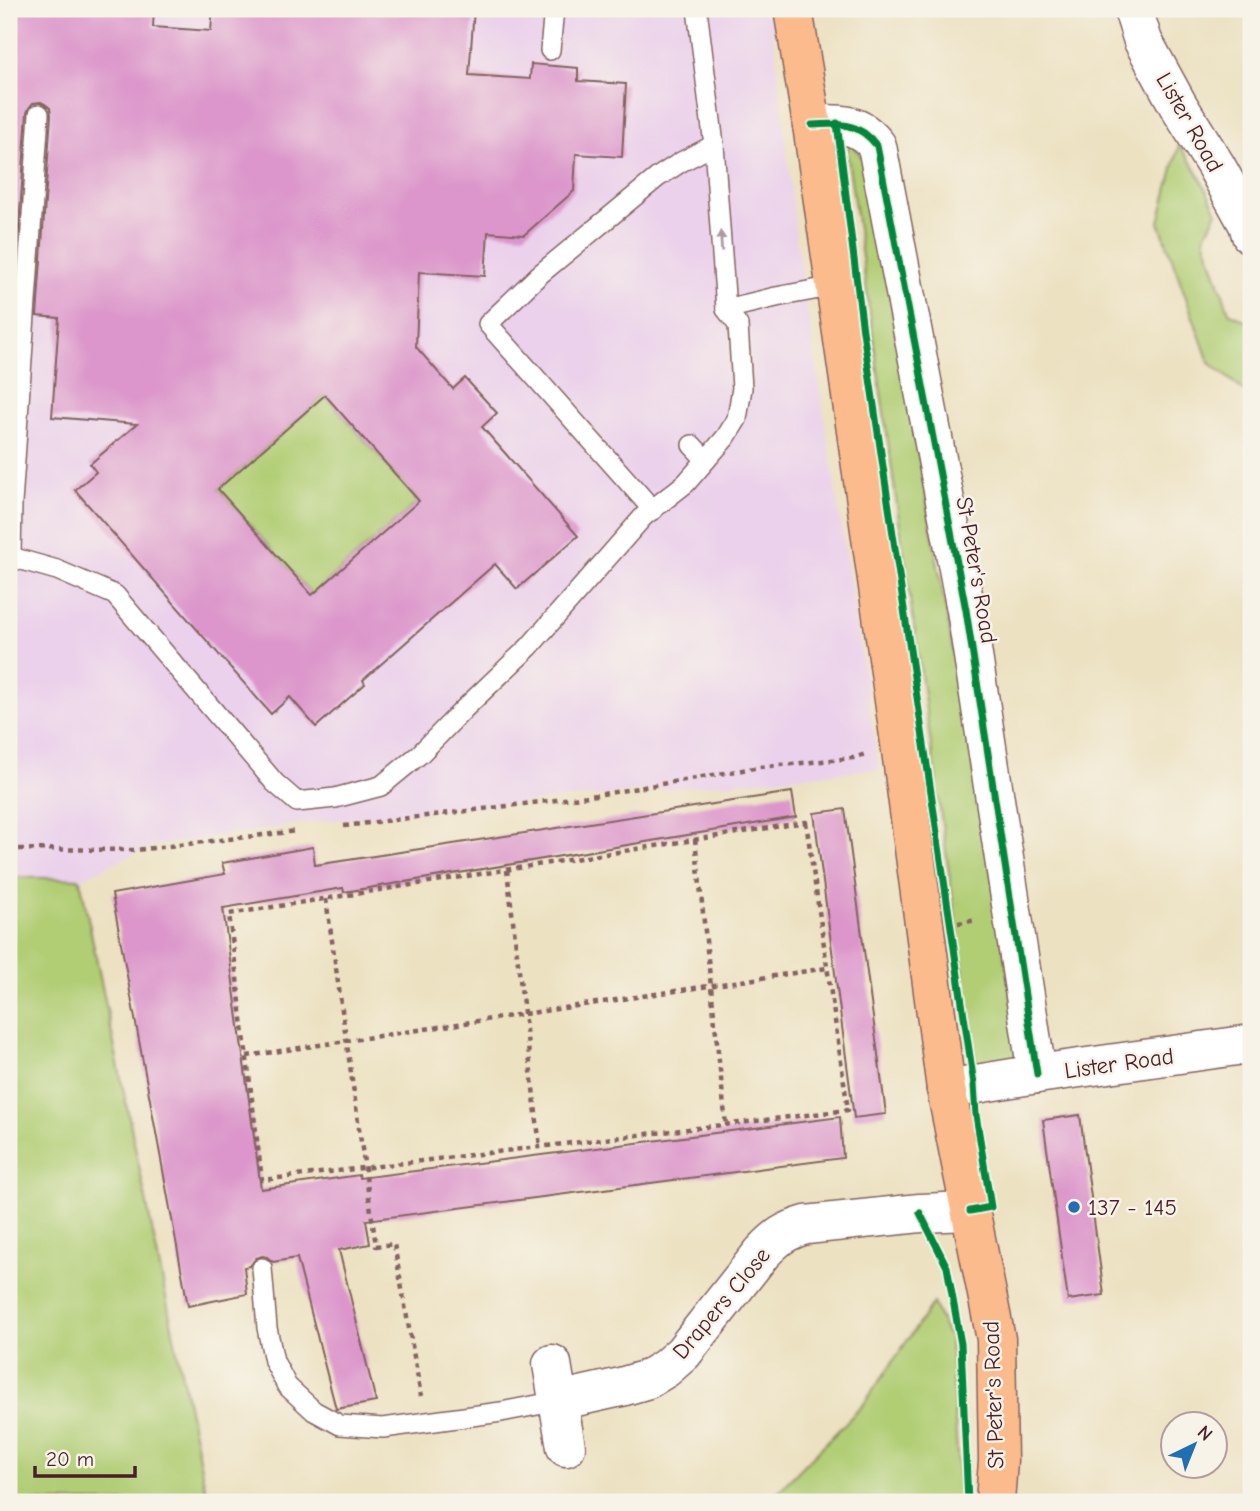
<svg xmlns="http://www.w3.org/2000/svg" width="1260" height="1511" font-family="'Comic Neue',sans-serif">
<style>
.built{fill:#ebd1eb}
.green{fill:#b1ce75;stroke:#7e7650;stroke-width:2}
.building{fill:#dc96cb;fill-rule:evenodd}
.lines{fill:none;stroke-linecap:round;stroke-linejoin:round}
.lane-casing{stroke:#836360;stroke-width:22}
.street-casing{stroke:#836360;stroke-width:41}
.primary-casing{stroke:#836360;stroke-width:41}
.path{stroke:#836360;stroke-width:4.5;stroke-dasharray:5 5;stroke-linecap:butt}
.lane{stroke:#fff;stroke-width:19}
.street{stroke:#fff;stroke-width:38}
.primary{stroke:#fbbb8c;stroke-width:38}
.cycleway-casing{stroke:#f7f3e8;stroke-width:11}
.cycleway{stroke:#00873e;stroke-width:7}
.oneway{fill:#ae9aa0}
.poi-dot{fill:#1f6fb2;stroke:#f7f3e8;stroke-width:2.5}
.labels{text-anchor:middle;stroke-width:5;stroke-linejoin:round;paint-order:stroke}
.street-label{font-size:23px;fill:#4a1f2b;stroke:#f7f3e8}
.poi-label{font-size:23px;fill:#4a1f2b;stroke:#f7f3e8;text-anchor:start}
</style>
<rect width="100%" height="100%" fill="#f7f3e8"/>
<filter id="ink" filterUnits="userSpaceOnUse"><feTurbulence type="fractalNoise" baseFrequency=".0143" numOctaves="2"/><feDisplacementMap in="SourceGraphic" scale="14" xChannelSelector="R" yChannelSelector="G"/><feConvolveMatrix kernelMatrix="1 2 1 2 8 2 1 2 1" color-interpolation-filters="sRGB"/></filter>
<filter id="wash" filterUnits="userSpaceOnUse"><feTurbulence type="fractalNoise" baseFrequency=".00686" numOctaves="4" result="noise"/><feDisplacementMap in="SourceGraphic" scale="28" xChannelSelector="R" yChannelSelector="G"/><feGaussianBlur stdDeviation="1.57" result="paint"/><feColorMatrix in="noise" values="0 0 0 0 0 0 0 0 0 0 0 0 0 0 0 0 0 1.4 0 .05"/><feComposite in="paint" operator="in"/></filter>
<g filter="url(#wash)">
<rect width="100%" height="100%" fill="#ece1c1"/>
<path class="built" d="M9,9H771L797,243L879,769L304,823L152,846L80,879L9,877Z"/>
<g class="green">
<path d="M853,144L869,170L998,910L1019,1050L1015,1059L994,1068L976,1063L847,152L849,145Z"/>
<path d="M1179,145L1197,171L1217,212L1204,238L1229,312L1251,324V397L1209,362L1159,222Z"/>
<path d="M325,395L419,501L312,595L218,489Z"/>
<path d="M9,877L80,879L208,1502H9Z"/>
<path d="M933,1303L950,1340L960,1502H768L863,1405Z"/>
</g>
<g id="blocks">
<g class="building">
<path d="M9,9H154L153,27L211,31L213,9H474L469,75L530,79L531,64L578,68V81L626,84L622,157L576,154L574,191L524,235L488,232L485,276L419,272L416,347L453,389L465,378L497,413L482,427L578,536L517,589L495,564L363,680L365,684L316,727L290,697L271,714L75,490L96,472L90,464L137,424L52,417L59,318L37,316L51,115L50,108L45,104L41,102L33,103L29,108L27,113L13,314H9ZM325,395L419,501L312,595L218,489Z"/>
<path d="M792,792L796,817L344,892L343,888L223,908L261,1189L359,1175L360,1178L840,1117L843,1158L366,1220L370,1244L339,1250L376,1402L336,1409L297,1258L273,1262L267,1257L262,1256L256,1258L250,1266L244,1267L247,1294L188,1306L112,894L225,874L222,863L313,847L315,865Z"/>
<path d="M845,809L886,1114L854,1118L814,813Z"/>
<path d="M1080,1115L1104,1295L1068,1300L1043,1120Z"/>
</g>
</g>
</g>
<g filter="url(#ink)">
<use href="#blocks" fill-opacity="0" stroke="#836360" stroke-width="2"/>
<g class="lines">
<g class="lane-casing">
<g id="lane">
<path d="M550,50L554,9"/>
<path d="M726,309L776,297L835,286"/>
<path d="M692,445L706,460"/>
<path d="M653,510L488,324L539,275L658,177L681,162L714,145"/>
<path d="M11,557L57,570L115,595L275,783L297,802L335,798L381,786L420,754L464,709L529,647L644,516L686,483L726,437L737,419L742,388L738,325L726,309L714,145L697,9"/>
<path d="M9,562L11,557L12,503L39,114"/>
<path d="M262,1268L267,1328L274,1361L287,1386L314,1411L340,1425L383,1428L501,1412L558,1401"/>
</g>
</g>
<g class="street-casing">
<g id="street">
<path d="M1133,9L1143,41L1178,105L1216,166L1248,224L1251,235"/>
<path d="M812,125C839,123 859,122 877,146L966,610L1037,1074"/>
<path d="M946,1089L1037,1074L1251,1044"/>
<path d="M552,1364L566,1447"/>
<path d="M558,1401L621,1387L648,1379L666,1368L683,1353L762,1253C777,1237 785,1231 806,1225L920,1213L970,1211"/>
</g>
</g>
<g class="primary-casing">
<path id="primary" d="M793,9L812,125L848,374L900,743L946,1089L996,1339L998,1461L995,1502"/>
</g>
<g class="path">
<path d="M806,822L848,1110L262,1180L229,914Z"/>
<path d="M344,826L597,795L760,767L853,758L866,754"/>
<path d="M695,839L726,1125"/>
<path d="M9,849L136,850L297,831"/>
<path d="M507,870L540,1147"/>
<path d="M326,899L376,1246L394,1244L421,1396"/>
<path d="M958,923L977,920"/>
<path d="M247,1056L827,968"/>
</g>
<use href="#lane" class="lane"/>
<use href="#street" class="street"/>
<use href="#primary" class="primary"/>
<g class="cycleway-casing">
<g id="cycleway">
<path d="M837,123L863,331L974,1084L976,1115L991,1207L970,1211"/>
<path d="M812,125C839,123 859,122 877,146L966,610L1037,1074"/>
<path d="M920,1213L947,1267L961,1344L968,1502"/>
</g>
</g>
<use href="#cycleway" class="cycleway"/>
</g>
<defs><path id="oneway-solid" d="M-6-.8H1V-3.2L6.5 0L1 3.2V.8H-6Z" transform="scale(1.75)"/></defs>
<use class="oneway" href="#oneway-solid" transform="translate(721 241) rotate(-94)"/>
</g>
<circle class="poi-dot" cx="1074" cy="1207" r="7"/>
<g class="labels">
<g class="street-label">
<text transform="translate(1190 122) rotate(60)" y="8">Lister Road</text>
<text transform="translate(977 570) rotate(80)" y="8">St Peter's Road</text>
<text transform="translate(1119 1063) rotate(-8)" y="8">Lister Road</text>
<text transform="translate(721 1303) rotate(-50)" y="8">Drapers Close</text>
<text transform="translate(993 1395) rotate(-92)" y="8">St Peter's Road</text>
</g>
<g class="poi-label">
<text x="1088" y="1215">137 - 145</text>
</g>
</g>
<rect width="1260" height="1511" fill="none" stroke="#f7f3e8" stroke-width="35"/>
<g transform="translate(1194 1445) rotate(43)"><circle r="33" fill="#f7f3e8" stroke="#b29e9c" stroke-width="2"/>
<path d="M0-5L12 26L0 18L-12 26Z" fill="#1f6fb2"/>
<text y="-10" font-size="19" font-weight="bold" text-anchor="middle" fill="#4a1f2b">N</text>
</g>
<path d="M35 1466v10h100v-10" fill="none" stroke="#4a1f2b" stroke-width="3.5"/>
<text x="46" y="1466" font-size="21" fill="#4a1f2b" stroke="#f7f3e8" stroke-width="5" paint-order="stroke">20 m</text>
</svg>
